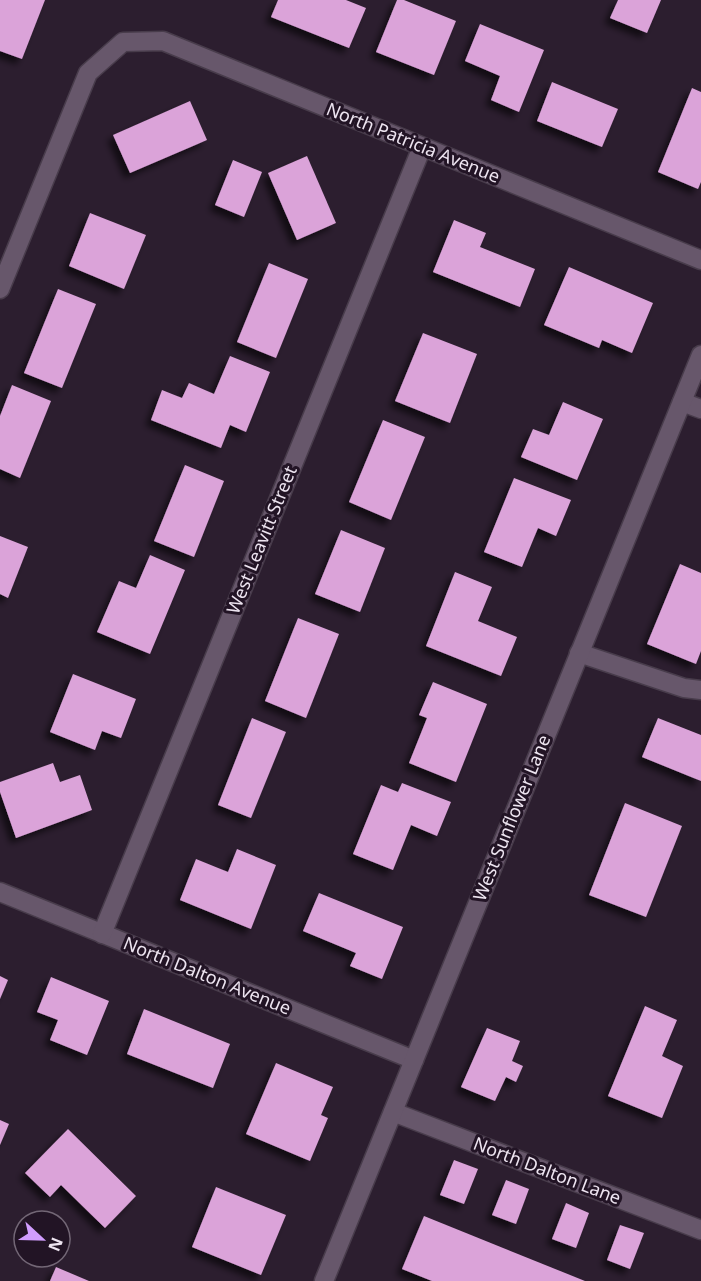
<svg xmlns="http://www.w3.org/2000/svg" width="701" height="1281" font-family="'Noto Sans',sans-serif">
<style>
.building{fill:#dba3d9;filter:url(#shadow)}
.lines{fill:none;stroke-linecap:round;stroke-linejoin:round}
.minor-casing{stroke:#483c4b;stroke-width:21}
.tertiary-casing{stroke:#483c4b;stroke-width:21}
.minor{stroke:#67576b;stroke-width:18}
.tertiary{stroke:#67576b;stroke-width:18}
.labels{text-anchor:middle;stroke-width:6;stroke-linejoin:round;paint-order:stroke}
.street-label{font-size:18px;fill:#ede4f0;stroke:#221425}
</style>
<defs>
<filter id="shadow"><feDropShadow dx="-5.5" dy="5.5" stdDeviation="3" flood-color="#0009"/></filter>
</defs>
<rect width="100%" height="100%" fill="#2c1e2f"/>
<g class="building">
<path d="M0,0H45L22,59L0,51Z"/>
<path d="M278,0H346L366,8L349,48L271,17Z"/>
<path d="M397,0H404L456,21L434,75L376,52Z"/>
<path d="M618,0H661L647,33L610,18Z"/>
<path d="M480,24L544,50L519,112L491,100L500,76L465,61Z"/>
<path d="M552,82L618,109L602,147L537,121Z"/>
<path d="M692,88L701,92V182L698,189L658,172Z"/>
<path d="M190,101L207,140L130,173L113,135Z"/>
<path d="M307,156L336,223L297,240L268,173Z"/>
<path d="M233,160L262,172L244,217L215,205Z"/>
<path d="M90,213L146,235L124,289L69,266Z"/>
<path d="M454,220L486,233L480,247L535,269L520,307L433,272Z"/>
<path d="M269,263L308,279L276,358L237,342Z"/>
<path d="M569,267L653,303L632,353L602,340L599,348L544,325Z"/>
<path d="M58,289L96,304L62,388L24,373Z"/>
<path d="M423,333L477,354L450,423L395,401Z"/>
<path d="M230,356L270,372L246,432L230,425L221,448L151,420L162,390L182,398L189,383L214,394Z"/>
<path d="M12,385L51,401L20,478L0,469V416Z"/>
<path d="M563,402L603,419L577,480L521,457L533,429L549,435Z"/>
<path d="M383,420L425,437L391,520L349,502Z"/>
<path d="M185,465L224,481L194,557L154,541Z"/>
<path d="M514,478L571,500L556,536L538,528L522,567L484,552Z"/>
<path d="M341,530L385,548L360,612L315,594Z"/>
<path d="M0,536L28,547L8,598L0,594Z"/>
<path d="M150,555L185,570L150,654L97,632L119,581L136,588Z"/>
<path d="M680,564L701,573V651L696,664L647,644Z"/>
<path d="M455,572L492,587L478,621L517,637L501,676L426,646Z"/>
<path d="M298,618L339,634L306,718L265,701Z"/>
<path d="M73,674L136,699L121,738L102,731L95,750L50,732Z"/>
<path d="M433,682L487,704L456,782L409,763L427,718L419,715Z"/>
<path d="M252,718L286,732L251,818L218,805Z"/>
<path d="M658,718L701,735V781L642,757Z"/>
<path d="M53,763L60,782L80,775L92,810L16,838L0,792V782Z"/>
<path d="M402,783L451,802L437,836L411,825L393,870L353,854L381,785L398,792Z"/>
<path d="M625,803L682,826L646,917L589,895Z"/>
<path d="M237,849L276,865L251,929L180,900L196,859L228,872Z"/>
<path d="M319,893L403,927L382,979L350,966L356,953L303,931Z"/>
<path d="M0,976L8,980L0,999Z"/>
<path d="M51,977L109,1001L87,1055L50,1040L58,1020L37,1012Z"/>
<path d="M645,1006L677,1020L662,1056L683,1066L662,1118L608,1096Z"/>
<path d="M144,1009L230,1044L213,1088L127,1054Z"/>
<path d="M487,1028L520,1041L512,1061L523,1066L516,1082L506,1077L495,1101L461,1087Z"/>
<path d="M276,1063L333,1087L321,1115L328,1118L310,1161L246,1134Z"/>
<path d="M0,1120L9,1124L0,1145Z"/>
<path d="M68,1129L136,1196L105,1228L61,1185L50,1197L25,1173Z"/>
<path d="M454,1160L478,1169L464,1204L440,1195Z"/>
<path d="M506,1180L529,1189L516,1224L492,1215Z"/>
<path d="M216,1187L286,1215L261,1275L192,1247Z"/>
<path d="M566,1203L589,1213L576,1248L552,1239Z"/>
<path d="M424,1216L585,1281H432L402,1269Z"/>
<path d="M620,1225L644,1233L630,1269L607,1260Z"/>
<path d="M56,1267L89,1281H50Z"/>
</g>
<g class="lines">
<g class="minor-casing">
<g id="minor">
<path d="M0,289L88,73L123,42L163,41L701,260"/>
<path d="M682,402L701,409"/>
<path d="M579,653L684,688L701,690"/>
<path d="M0,892L414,1060"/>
<path d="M102,934L422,147"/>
<path d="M393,1112L701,1230"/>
</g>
</g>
<g class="tertiary-casing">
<path id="tertiary" d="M324,1281L701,355"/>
</g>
<use href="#minor" class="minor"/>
<use href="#tertiary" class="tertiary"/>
</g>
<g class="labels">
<g class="street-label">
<text transform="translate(413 143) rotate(22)" y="6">North Patricia Avenue</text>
<text transform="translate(262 540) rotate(-68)" y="6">West Leavitt Street</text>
<text transform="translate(512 818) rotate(-68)" y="6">West Sunflower Lane</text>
<text transform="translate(207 976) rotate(22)" y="6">North Dalton Avenue</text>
<text transform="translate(547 1171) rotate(21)" y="6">North Dalton Lane</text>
</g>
</g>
<g transform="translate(42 1239) rotate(112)"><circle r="28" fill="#221425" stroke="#736776" stroke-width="1.5"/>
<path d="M0-4.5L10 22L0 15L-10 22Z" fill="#d19dfe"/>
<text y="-9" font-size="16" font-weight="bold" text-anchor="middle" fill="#ede4f0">N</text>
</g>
</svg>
